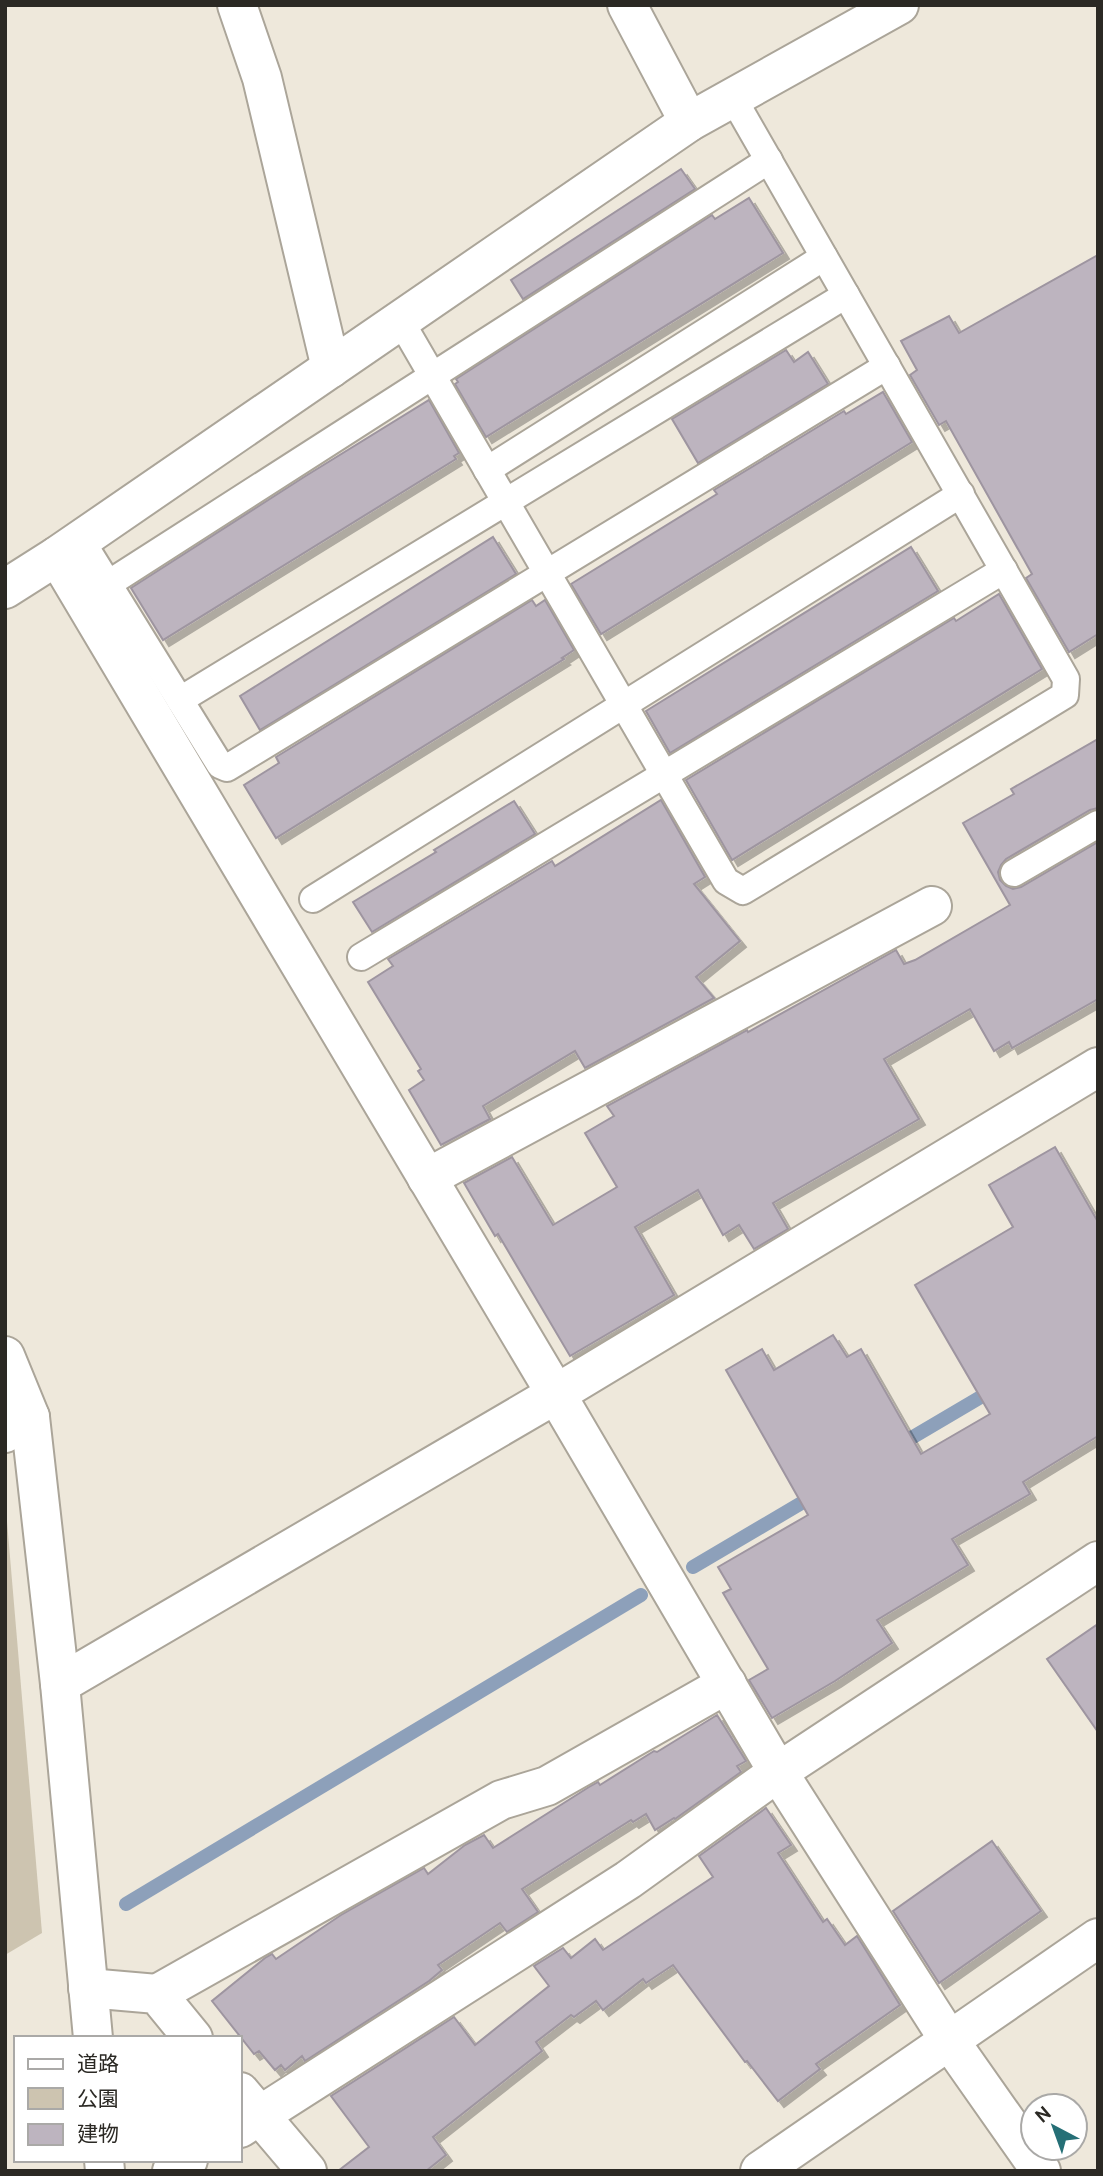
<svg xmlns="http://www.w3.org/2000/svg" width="1103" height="2176" font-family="Cabin,'Noto Sans JP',sans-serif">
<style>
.green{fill:#cdc4b0}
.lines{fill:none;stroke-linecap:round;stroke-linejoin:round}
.stream{stroke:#8da0ba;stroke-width:14}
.building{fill:#bdb4bf;stroke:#9e95a0;stroke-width:2;filter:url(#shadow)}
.lane-casing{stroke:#aba599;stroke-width:30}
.street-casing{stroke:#aba599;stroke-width:42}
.secondary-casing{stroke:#aba599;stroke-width:42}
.lane{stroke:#fff;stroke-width:26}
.street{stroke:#fff;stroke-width:38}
.secondary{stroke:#fff;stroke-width:38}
</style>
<defs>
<filter id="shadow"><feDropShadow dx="6" dy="6" stdDeviation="0" flood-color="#0004"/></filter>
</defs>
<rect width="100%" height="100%" fill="#eee8db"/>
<path class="green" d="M5,1498L42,1933L5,1955Z"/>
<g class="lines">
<g class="stream">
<path d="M896,1447L996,1388"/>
<path d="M693,1567L815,1495"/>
<path d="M126,1904L641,1595"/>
</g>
</g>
<g class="building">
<path d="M681,169L695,189L523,299L511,280Z"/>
<path d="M749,198L783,253L486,437L455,384L458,382L456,379L712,215L715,219Z"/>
<path d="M1098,255V634L1069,652L1026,578L1032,574L946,421L939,425L910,375L917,370L901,341L949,316L959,333Z"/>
<path d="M786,350L794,362L808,352L828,384L698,463L672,419Z"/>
<path d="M883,392L912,442L601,634L571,584L717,494L714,490L844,411L846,414Z"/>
<path d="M429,400L459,453L454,456L456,459L163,640L131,588L304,477Z"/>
<path d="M493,537L516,574L260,730L240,696Z"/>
<path d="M911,547L938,591L670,753L646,711Z"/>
<path d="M999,594L1042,669L732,860L686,780L954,618L956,621Z"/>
<path d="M532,600L536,606L545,600L574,650L562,658L564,659L276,838L244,785L279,763L276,757Z"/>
<path d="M1098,739V808L1090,810L1006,859L1001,865L998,872L1000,880L1006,886L1013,889L1021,887L1098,842V999L1012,1048L1009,1042L994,1051L970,1009L884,1059L919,1119L773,1203L788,1229L754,1249L739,1225L723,1235L698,1190L635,1227L674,1295L570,1356L498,1234L495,1236L464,1183L512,1157L553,1225L617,1187L585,1133L614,1116L607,1106L747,1030L748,1032L896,950L904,964L915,960L1010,905L963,823L1014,794L1011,789Z"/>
<path d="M661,800L705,877L694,884L740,941L696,977L714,998L585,1068L575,1051L483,1106L490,1119L441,1145L409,1090L424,1080L418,1071L421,1069L368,982L393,966L388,959L552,861L555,866Z"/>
<path d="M514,801L535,834L372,932L353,902L436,852L434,850Z"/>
<path d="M1055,1147L1098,1222V1436L1023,1482L1030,1494L952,1539L968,1565L877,1620L892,1643L835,1681L772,1718L749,1680L768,1669L723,1593L731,1589L718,1567L808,1515L726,1370L762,1349L774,1370L833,1335L847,1357L861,1349L921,1454L990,1414L915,1285L1013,1227L989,1185Z"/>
<path d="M1098,1624V1732L1047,1659Z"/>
<path d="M717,1715L746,1761L737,1766L741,1772L675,1819L674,1818L655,1830L646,1814L633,1822L631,1820L522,1889L538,1912L507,1932L500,1923L438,1965L442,1970L429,1981L305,2061L302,2056L285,2070L281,2065L275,2070L259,2051L254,2054L212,2001L265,1958L272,1954L276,1959L341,1915L424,1868L428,1874L465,1845L484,1835L493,1848L589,1787L598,1782L600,1785L654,1751L657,1752Z"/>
<path d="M766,1808L791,1845L778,1853L823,1922L827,1919L845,1945L857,1936L900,2005L816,2064L820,2069L778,2101L747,2061L745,2062L673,1965L646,1983L643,1979L603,2010L596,2001L574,2017L571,2015L536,2042L542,2051L433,2137L446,2155L426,2171H338L369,2147L331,2096L454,2017L475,2045L549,1986L534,1966L563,1948L571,1958L595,1939L603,1950L713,1877L699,1856Z"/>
<path d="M992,1841L1041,1911L939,1983L893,1911Z"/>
</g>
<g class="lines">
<g class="lane-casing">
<g id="lane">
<path d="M400,320L726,881L743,891L1065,695L1066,679L733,98"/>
<path d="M487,470L824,257"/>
<path d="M81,540L220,765L227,768L887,366"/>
<path d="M108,584L769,160"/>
<path d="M180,700L846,295"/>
<path d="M1014,873L1098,824"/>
<path d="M313,899L961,494"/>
<path d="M361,957L1004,570"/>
</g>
</g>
<g class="street-casing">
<g id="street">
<path d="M237,5L262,78L331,368"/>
<path d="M627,5L689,122"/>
<path d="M57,556L556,1394L778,1772L949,2040L1041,2171"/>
<path d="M5,589L57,556L689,122L899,5"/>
<path d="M427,1178L932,906"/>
<path d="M5,1433L30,1417"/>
<path d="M60,1684L556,1394L1098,1067"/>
<path d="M88,1988L157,1994L193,2038"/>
<path d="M157,1994L501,1800L547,1786L727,1684"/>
<path d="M240,2092L307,2171"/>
<path d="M240,2128L628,1880L778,1772L1098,1561"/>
<path d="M172,2171L188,2160"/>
<path d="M760,2171L1098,1938"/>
</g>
</g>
<g class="secondary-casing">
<g id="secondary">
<path d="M5,1356L30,1417L60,1684L93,2038"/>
<path d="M104,2160L105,2171"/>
</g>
</g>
<use href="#lane" class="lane"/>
<use href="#street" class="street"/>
<use href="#secondary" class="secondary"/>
</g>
<rect width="1103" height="2176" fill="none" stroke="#2b2924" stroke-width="14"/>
<rect x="14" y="2036" width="228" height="126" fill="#ffffff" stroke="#aaa9a7" stroke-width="2"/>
<rect x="28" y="2059" width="35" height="10" fill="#ffffff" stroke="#aaa9a7" stroke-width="2"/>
<text x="77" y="2071" font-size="21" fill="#2b2924">道路</text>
<rect x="28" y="2088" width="35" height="21" fill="#cdc4b0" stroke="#aaa9a7" stroke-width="2"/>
<text x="77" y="2106" font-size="21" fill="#2b2924">公園</text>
<rect x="28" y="2124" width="35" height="21" fill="#bdb4bf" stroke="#aaa9a7" stroke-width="2"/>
<text x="77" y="2141" font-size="21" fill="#2b2924">建物</text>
<g transform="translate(1054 2127) rotate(319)"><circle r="33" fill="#ffffff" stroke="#aaa9a7" stroke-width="2"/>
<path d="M0-5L12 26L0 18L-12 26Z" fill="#256f76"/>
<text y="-10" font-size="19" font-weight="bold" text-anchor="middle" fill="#2b2924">N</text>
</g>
</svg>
